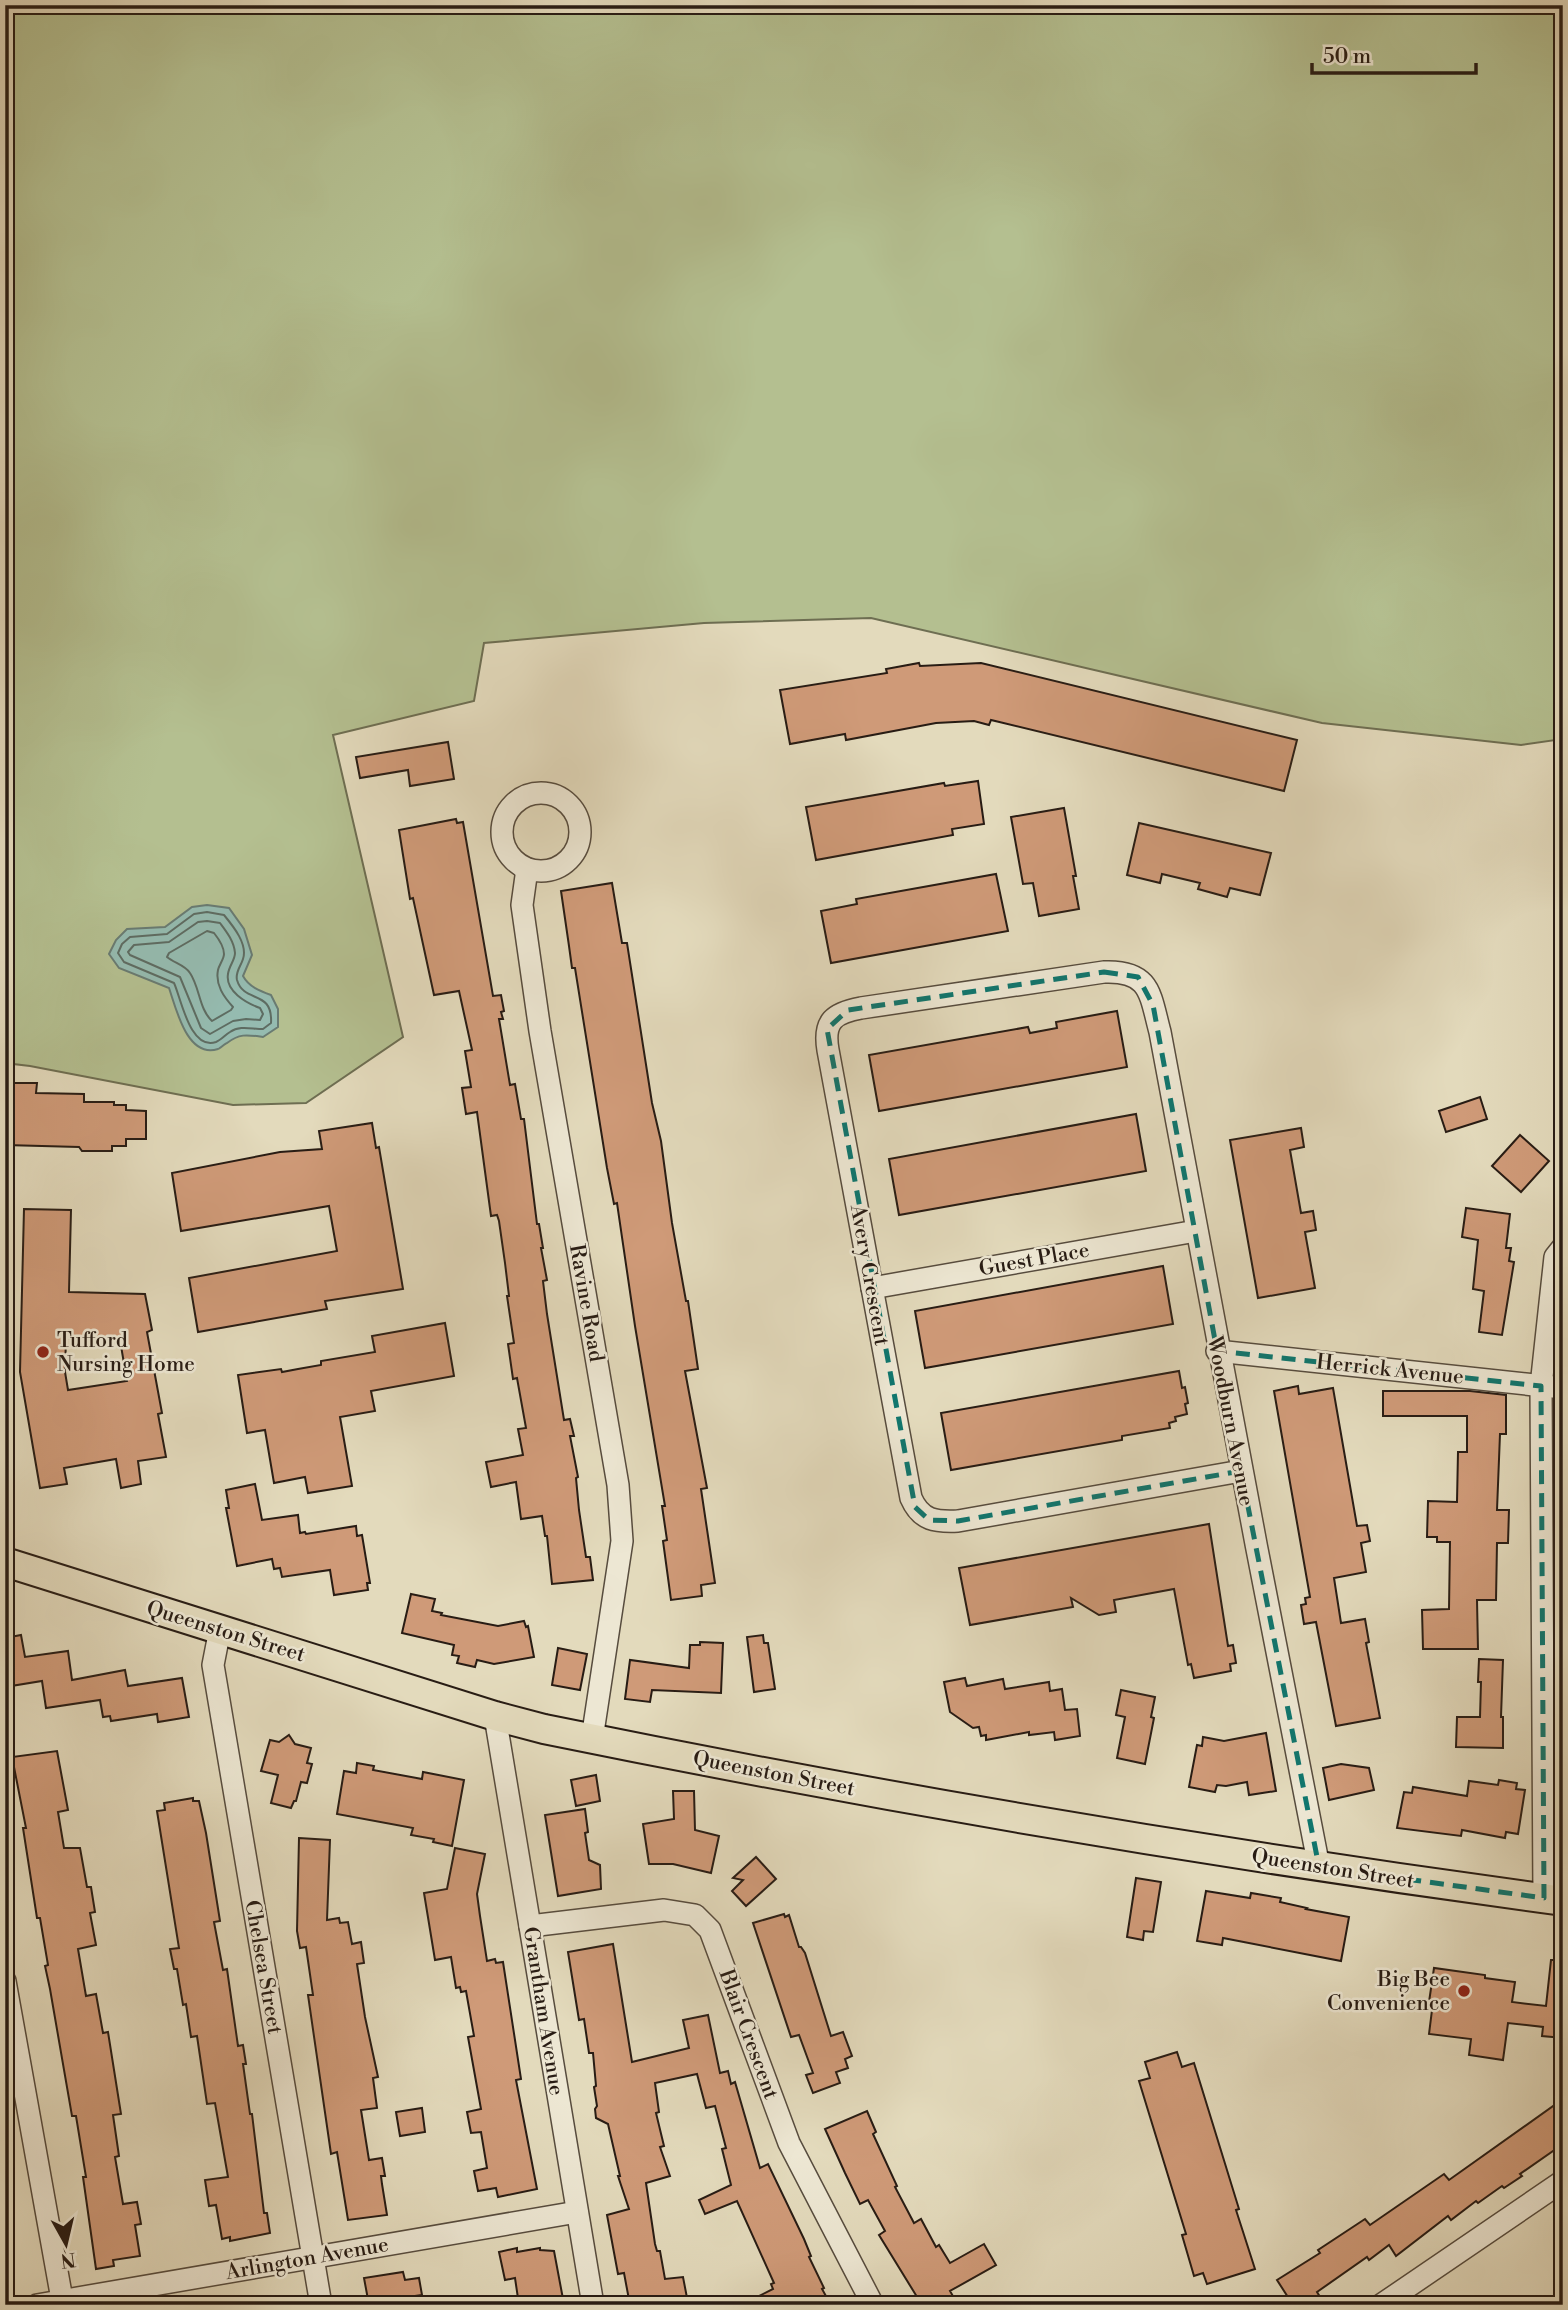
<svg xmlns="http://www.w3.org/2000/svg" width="1568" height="2310" font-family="'Libre Bodoni',serif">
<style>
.green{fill:#b4bf90;stroke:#6e6e52;stroke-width:2}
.water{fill:#95bbb0;stroke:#697b72;stroke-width:2}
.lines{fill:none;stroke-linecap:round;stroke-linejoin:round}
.shore{stroke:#5e6c62;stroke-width:2}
.building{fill:#cf9a78;stroke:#281c14;stroke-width:2;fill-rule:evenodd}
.minor-casing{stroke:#574c3e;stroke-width:24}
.major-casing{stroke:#281c14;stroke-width:32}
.minor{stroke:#ede7d3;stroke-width:21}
.major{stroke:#e3dabc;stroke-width:28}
.marked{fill:none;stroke:#0f766e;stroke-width:5;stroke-dasharray:14 9;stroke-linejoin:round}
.poi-dot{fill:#8f2418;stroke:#ede7d3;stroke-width:2.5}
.labels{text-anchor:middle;stroke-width:5;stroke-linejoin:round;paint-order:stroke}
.street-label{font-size:21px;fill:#281c14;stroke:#ede7d3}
.poi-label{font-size:21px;fill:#281c14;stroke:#ede7d3;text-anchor:start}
</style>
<rect width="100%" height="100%" fill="#e3dabc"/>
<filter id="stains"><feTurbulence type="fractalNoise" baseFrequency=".00286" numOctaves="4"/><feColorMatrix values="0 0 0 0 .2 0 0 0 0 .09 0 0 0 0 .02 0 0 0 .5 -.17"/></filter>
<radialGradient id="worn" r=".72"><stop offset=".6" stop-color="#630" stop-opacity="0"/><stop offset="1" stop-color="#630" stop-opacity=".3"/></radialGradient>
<path class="green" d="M5,5H1563V739L1521,745L1322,723L871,618L704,623L484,643L474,701L333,735L403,1037L306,1103L233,1105L30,1066L5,1063Z"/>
<path class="water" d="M207,905L229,908L244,929L252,955L243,976C249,987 260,991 271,995L278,1009V1027L263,1037C248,1035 240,1033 227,1043C226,1043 219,1049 218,1049C187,1059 176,1008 169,988L119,968L109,954L116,940L127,929L165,927L192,907Z"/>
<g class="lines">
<g class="shore">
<path d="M207,912L224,915C233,926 248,944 243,959C241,966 235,972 237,980C244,1004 273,989 271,1023L263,1029C251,1029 240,1025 230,1032C225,1035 221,1040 216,1042C190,1051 181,998 174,983L124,962L118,953L122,944L130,937L167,934L194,914Z"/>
<path d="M207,921L220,923C226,931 234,941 235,953C235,960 229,966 228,974C225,991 246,1003 260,1008L263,1014L260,1020L246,1019L233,1021L210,1034L201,1028L180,977L130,955L128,952L134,945L169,942L198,922Z"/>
<path d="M207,931L214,933C218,938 224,946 224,954C224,959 219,965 218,970C215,985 224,997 233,1007L231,1010L212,1021C199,1009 200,988 190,973C185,965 174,963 167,957L169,953Z"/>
</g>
</g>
<g class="building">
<path d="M919,663L920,666L981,663L1297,740L1284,791L991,720L989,725L974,721L936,723L846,740L845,734L790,744L780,690L887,673L886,669Z"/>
<path d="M448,742L454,779L410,786L408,770L360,778L356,757Z"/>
<path d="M978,781L984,824L952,829L953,835L816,860L806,807L944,783L945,786Z"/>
<path d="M1064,808L1076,876H1073L1079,909L1039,916L1033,883L1023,884L1011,817Z"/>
<path d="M456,819L457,823L463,822L493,996L501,995L504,1011L501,1012L503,1019H499L510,1085L515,1084L521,1119H524L537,1224H539L543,1248H541L547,1280L543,1281L547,1314L564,1420L570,1419L574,1436H570L578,1477L576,1478L579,1510L586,1557H590L593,1580L552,1584L547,1536H545L542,1516L521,1519L516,1482L491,1487L486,1462L523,1455L518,1429L526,1428L517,1378L513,1379L508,1344L514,1343L507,1296H509L505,1263L499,1221L497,1215L491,1216L477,1112L466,1114L462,1088L471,1087L465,1051L472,1050L459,991L434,995L413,898L410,899L399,830Z"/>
<path d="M1139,823L1271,853L1260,895L1230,888L1227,897L1198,889L1200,883L1162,874L1160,883L1127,875Z"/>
<path d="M996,874L1008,931L831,963L821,911L857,904L856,899Z"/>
<path d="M612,883L622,943H627L652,1103L661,1141L672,1223L686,1301H688L698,1369L685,1371L707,1488L701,1489L715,1583L701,1585L702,1596L671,1600L663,1541L667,1540L662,1506H665L635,1326L617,1203L614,1204L607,1168L575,968H572L569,946L561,891Z"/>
<path d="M1117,1011L1127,1067L879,1111L869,1055L1028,1027L1030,1033L1057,1028L1056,1022Z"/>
<path d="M5,1083H37L36,1093L84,1094V1102H114V1105H126V1110L146,1111V1139H126V1146H112V1151H82L79,1147L5,1145Z"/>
<path d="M1480,1097L1487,1119L1446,1132L1439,1111Z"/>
<path d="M1136,1114L1146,1171L899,1215L889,1159Z"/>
<path d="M372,1123L376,1148L379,1147L403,1289L325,1301L327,1309L198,1332L189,1278L337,1251L329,1206L181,1231L172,1173L280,1152L322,1149L319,1131Z"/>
<path d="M1301,1128L1304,1147L1290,1150L1301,1213L1313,1211L1316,1230L1305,1232L1315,1288L1258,1298L1230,1140Z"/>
<path d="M1520,1135L1549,1161L1521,1192L1492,1166Z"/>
<path d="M1466,1208L1510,1214L1506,1248H1511L1509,1261L1514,1262L1502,1335L1479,1332L1484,1291L1473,1289L1478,1240L1462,1237Z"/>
<path d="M24,1209L71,1210L69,1292L145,1294L152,1330L147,1332L162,1413L158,1414L166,1457L138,1461L141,1484L121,1488L116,1459L64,1468L67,1484L40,1488L20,1372ZM66,1338L120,1340L127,1381L68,1390L65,1372Z"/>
<path d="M1163,1266L1173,1324L925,1368L915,1311Z"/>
<path d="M445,1323L454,1376L371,1391L375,1411L340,1417L352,1486L308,1493L305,1477L274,1483L265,1430L247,1433L238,1375L281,1369L282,1372L298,1369L321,1365V1361L375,1352L372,1336Z"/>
<path d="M1179,1371L1182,1388L1185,1387L1188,1403L1185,1404L1187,1414L1175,1417L1176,1421L1169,1423L1170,1428L1122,1436V1440L951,1470L941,1413Z"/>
<path d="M1298,1386L1299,1394L1333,1388L1357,1526L1367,1525L1370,1541L1361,1543L1366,1572L1334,1578L1341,1623L1365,1619L1369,1642L1366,1643L1380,1718L1336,1726L1316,1622L1304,1624L1301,1605L1306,1604L1305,1598L1310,1597L1274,1391Z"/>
<path d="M1383,1391H1470L1506,1395V1434H1500L1497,1510H1509L1508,1543H1497L1496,1600H1477L1478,1649H1423L1422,1610L1449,1609L1450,1542H1437V1537H1427L1428,1501L1457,1502L1458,1452H1467V1416H1383Z"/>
<path d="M255,1484L262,1520L298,1515L300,1533L305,1532L306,1534L356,1526L357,1536L362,1535L370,1583H367L368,1590L334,1595L330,1570L282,1577L280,1568L274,1569L272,1559L237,1566L226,1508H229L226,1490Z"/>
<path d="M1209,1524L1228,1646L1233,1645L1236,1663L1230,1664L1231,1671L1194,1678L1191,1664L1188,1665L1174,1589L1114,1600L1116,1612L1099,1615L1071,1598L1073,1607L970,1625L959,1568Z"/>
<path d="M411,1594L435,1599L432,1611L442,1613L441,1615L498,1626L524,1621L526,1627L528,1626L534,1657L494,1664L477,1660L475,1667L457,1663L459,1656L452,1655L454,1645L402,1633Z"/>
<path d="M21,1635L25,1657L68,1651L72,1680L125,1670L128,1686L182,1678L189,1717L158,1722L157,1714L111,1721L110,1716L103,1717L100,1700L46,1708L42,1681L5,1687V1638Z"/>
<path d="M763,1635L764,1643H768L775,1689L754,1692L747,1637Z"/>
<path d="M700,1642L723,1643L721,1693L652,1690L650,1702L625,1699L630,1660L689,1668L690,1645H700Z"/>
<path d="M558,1648L587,1654L580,1690L552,1685Z"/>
<path d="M1479,1659L1503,1660L1501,1717H1503V1748L1456,1747L1457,1717H1480L1481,1682H1478Z"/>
<path d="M965,1678L967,1686L1003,1679L1005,1689L1049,1682L1050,1691L1062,1689L1065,1710L1077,1709L1080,1736L1055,1740L1054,1732L1029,1735V1732L986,1740V1735L981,1736L979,1727L973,1728L950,1712L944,1682Z"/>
<path d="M1121,1690L1155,1697L1151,1717L1154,1718L1145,1764L1117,1758L1125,1717L1116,1715Z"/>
<path d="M1266,1733L1276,1791L1249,1795L1247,1782L1226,1786L1217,1785L1215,1792L1189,1787L1197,1745L1202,1746L1203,1737L1224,1741Z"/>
<path d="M289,1735L295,1744L311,1748L307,1763L312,1764L307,1783L301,1782L296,1801H294L291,1808L271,1803L278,1775L261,1771L270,1740L279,1742Z"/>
<path d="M57,1751L68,1810L58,1812L64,1848H80L87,1887H91L95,1912L90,1913L96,1945L78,1949L86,1996L96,1994L103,2033L108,2032L121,2114L113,2115L119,2156L115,2157L123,2204L137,2202L141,2224L135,2225L140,2256L113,2260L114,2266L96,2269L83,2177H86L76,2116H72L50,1989L45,1966L48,1965L40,1918H37L23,1828H26L12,1757Z"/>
<path d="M357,1763L374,1766L373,1770L422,1779L423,1772L464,1780L452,1846L433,1842L434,1839L411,1835L413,1828L337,1814L344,1771L356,1773Z"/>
<path d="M1341,1764L1369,1768L1374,1790L1329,1800L1323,1768Z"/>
<path d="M596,1775L600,1801L576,1806L571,1780Z"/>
<path d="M1499,1780L1517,1783L1516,1789L1525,1790L1518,1834L1506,1832L1505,1838L1462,1830L1461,1836L1397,1828L1404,1792L1412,1793L1413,1787L1467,1796L1469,1781L1498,1785Z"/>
<path d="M673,1791H694L695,1830L719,1836L711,1873L673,1864H649L643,1824L674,1819Z"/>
<path d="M193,1798V1801H199L206,1833L220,1921L214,1922L223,1970L227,1969L238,2046L243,2045L246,2064H243L250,2114H252L264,2213H267L270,2233L230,2241V2237L222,2239L216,2205L209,2206L205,2180L228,2177L215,2103L207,2104L197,2036L191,2037L186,2004L183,2005L177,1969H174L170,1949L179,1948L157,1811L165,1810L164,1803Z"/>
<path d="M585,1809L588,1832L585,1833L589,1860L600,1865L601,1889L558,1896L545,1815Z"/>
<path d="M299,1838L330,1840L327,1920L339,1918L340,1923L348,1922L352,1944L361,1942L364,1963L357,1964L365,2017L378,2077L373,2078L377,2108L361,2110L369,2160L382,2158L385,2176H381L382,2184L387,2215L348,2220L337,2152L331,2154L308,1995H313L306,1947L300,1948L297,1931Z"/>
<path d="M455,1848L485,1854L477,1894L480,1916L487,1961L495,1959L496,1963L503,1962L521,2079L516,2080L537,2189L498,2197L496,2188L478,2191L474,2171L487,2168L481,2132L471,2133L467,2112L481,2109L468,2037L474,2036L466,1991L461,1992L460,1987L456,1988L451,1957L435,1960L424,1893L447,1889Z"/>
<path d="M756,1857L776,1879L746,1906L732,1891L743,1880L733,1878Z"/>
<path d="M1136,1878L1161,1882L1153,1932L1144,1931L1143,1940L1127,1937Z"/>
<path d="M1206,1891L1250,1898L1251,1893L1281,1898L1280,1902L1307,1908L1306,1909L1349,1917L1341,1961L1223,1938L1222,1945L1197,1941Z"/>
<path d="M784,1914L785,1917L789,1915L799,1947H801L805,1953L831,2036L843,2032L852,2056L845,2059L848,2068L836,2072L840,2083L813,2093L806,2075L813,2073L799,2035L791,2037L753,1923Z"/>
<path d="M613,1944L632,2062L689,2048L683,2020L708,2015L720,2073L728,2071L731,2084L735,2082L760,2168L768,2164L804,2239L811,2256L809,2257L824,2288L822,2289L831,2305H741L773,2289L771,2284L774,2283L737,2201L705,2214L699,2200L731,2185L722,2149L726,2148L715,2106L706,2108L697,2074L655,2083L659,2112L656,2113L664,2146L660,2147L670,2176L646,2183L655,2244L657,2251H660L665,2279L683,2277L688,2303L630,2305L624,2273L618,2274L607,2215L629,2209L618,2176H620L608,2124L596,2118L595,2109L597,2106L594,2087L596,2086L593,2053H589L584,2019L579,2020L568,1952Z"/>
<path d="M1551,1960H1563V2038L1542,2036L1543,2027L1508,2023L1503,2060L1469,2055L1471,2039L1429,2034L1433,2002H1429L1434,1968L1485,1975V1978L1515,1982L1512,2002L1546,2006Z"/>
<path d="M1177,2052L1182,2067L1194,2063L1239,2209L1236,2210L1255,2269L1207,2284L1203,2273L1194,2276L1182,2235L1186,2234L1139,2081L1150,2078L1145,2062Z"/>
<path d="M1563,2099V2144L1520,2174L1522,2176L1504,2188L1502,2186L1478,2203L1476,2201L1451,2220L1448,2216L1396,2256L1389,2245L1369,2260L1367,2257L1317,2292L1325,2305H1293L1277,2280L1320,2253L1318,2250L1365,2219L1370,2225L1444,2174L1449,2180Z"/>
<path d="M422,2108L425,2132L400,2136L396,2112Z"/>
<path d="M867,2111L876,2132L873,2134L897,2186L895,2187L914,2223L921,2219L936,2247L939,2245L950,2263L984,2244L996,2265L950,2291L958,2305H922L879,2235L885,2231L868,2200L860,2204L845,2173L825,2129Z"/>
<path d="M517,2248V2252L540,2248V2250L554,2251L563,2299L556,2300L557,2302L541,2305H519L515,2278L505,2280L499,2252Z"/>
<path d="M403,2272L405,2280L419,2278L422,2295L407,2297L409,2305H369L364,2278Z"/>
</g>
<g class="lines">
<g class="minor-casing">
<g id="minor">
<circle cx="541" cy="832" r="39"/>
<path d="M527,869L522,905L540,1031L618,1485L622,1541L592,1739"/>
<path d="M872,1288L1196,1231"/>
<path d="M1217,1351L1563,1388"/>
<path d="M1241,1471L958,1521C936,1522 921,1521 911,1498L828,1050C823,1021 834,1013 861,1008L1104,972C1151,970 1150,995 1160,1032C1211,1311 1264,1589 1319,1867"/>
<path d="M220,1629L213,1665L321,2305"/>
<path d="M495,1716L593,2305"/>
<path d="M1544,1898L1541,1386L1555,1257L1563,1247"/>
<path d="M530,1926L664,1910L695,1915L710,1930L789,2143L873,2305"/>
<path d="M5,1981L63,2305"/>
<path d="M37,2305L577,2212"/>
<path d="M1381,2305L1563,2181"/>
</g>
</g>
<g class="major-casing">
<path id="major" d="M5,1562L495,1716L544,1729C882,1798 1222,1855 1563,1901"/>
</g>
<use href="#minor" class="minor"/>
<use href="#major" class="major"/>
</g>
<path class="marked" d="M1104,972L1138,977L1153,1005L1217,1351L1541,1386L1544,1898L1319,1867L1241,1471L958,1521L929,1520L915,1507L827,1029L848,1010Z"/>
<g class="poi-dot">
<circle cx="43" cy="1352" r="7"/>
<circle cx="1464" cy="1991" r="7"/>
</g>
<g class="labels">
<g class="street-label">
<text transform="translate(1034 1259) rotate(-10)" y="7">Guest Place</text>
<text transform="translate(870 1275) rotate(80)" y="7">Avery Crescent</text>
<text transform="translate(587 1303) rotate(80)" y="7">Ravine Road</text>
<text transform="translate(1390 1369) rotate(6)" y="7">Herrick Avenue</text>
<text transform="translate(1231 1421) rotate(79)" y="7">Woodburn Avenue</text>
<text transform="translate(226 1631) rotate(17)" y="7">Queenston Street</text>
<text transform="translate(774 1773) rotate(11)" y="7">Queenston Street</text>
<text transform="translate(1333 1868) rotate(9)" y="7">Queenston Street</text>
<text transform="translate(264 1967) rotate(80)" y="7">Chelsea Street</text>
<text transform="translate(544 2011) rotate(81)" y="7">Grantham Avenue</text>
<text transform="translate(749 2034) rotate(70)" y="7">Blair Crescent</text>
<text transform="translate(307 2258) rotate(-10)" y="7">Arlington Avenue</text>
</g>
<g class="poi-label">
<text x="57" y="1347">Tufford<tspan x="57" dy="24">Nursing Home</tspan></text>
<text x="1450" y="1986" text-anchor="end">Big Bee<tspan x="1450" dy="24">Convenience</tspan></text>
</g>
</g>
<rect width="1568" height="2310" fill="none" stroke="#e3dabc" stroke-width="28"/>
<rect x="7" y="7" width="1554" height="2296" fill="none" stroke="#281c14" stroke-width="3.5"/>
<rect x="14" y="14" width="1540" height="2282" fill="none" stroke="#281c14" stroke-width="2"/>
<g transform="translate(66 2244) rotate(172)" stroke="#ede7d3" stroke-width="5" paint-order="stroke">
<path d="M0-5L12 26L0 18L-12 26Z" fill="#281c14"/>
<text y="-10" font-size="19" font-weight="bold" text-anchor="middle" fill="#281c14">N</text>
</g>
<path d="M1312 63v10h164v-10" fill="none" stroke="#281c14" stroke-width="3.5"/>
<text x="1323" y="63" font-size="21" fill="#281c14" stroke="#ede7d3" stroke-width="5" paint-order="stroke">50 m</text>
<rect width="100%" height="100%" filter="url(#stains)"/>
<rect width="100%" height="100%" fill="url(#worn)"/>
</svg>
